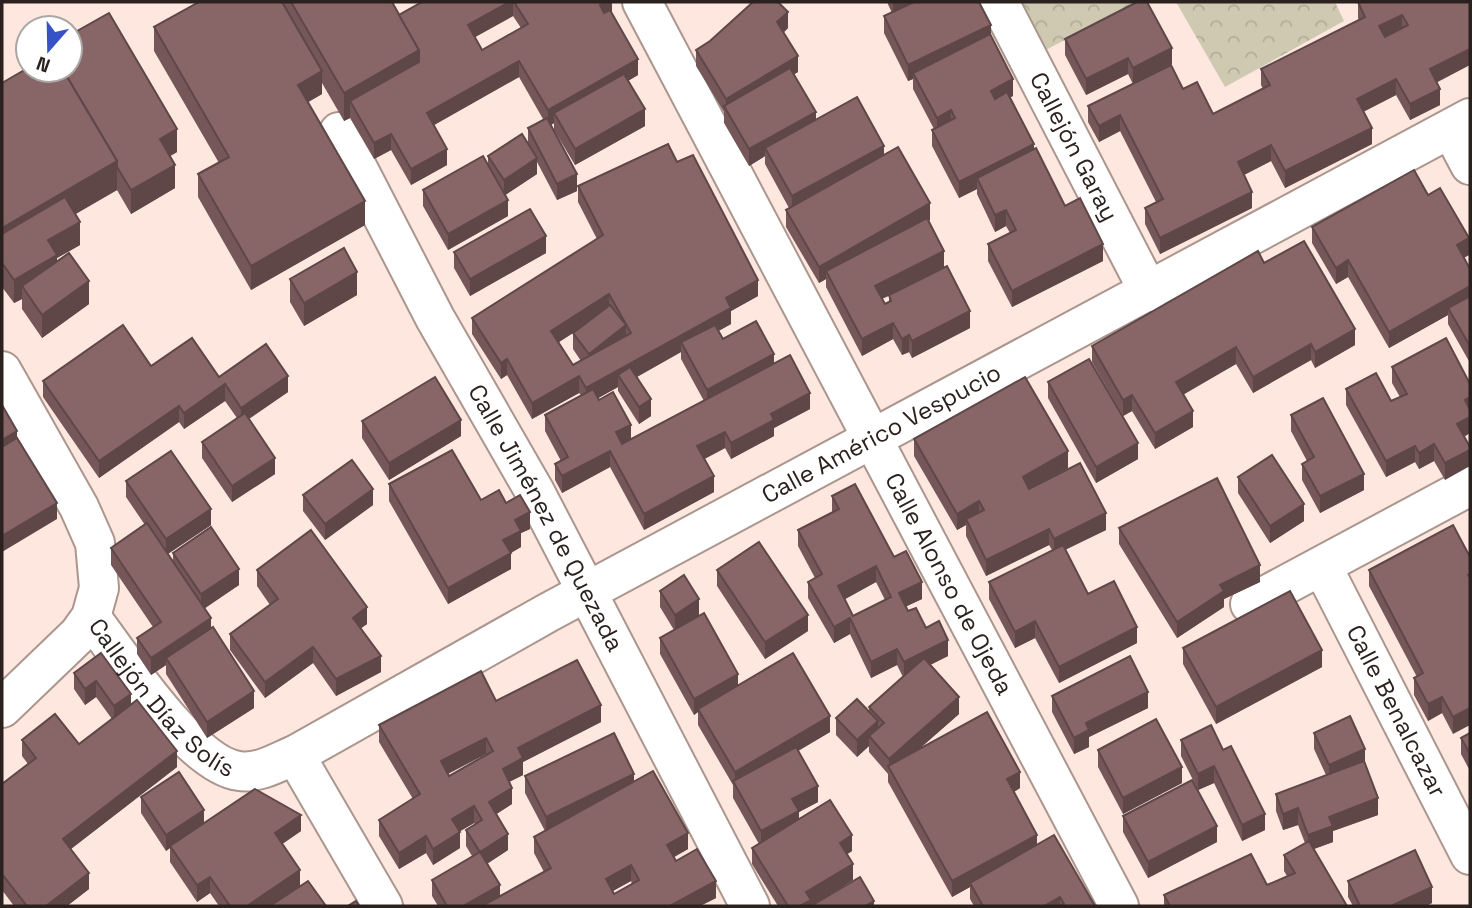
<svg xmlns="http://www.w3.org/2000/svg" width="1472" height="908" font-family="'Space Grotesk',sans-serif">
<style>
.forest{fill:url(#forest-crowns)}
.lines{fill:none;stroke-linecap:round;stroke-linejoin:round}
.minor-casing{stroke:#ab968e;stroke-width:42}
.minor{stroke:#fff;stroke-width:38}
.wall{fill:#755759;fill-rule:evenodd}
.shaded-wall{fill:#5f4748}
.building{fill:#886567;stroke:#5f4748;stroke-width:2;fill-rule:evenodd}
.labels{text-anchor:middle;stroke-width:5;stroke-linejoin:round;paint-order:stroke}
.street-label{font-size:24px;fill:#2b221f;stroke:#fff}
</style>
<defs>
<pattern id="forest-crowns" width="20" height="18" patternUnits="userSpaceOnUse" patternTransform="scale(1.75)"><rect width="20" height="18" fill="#cfc9b2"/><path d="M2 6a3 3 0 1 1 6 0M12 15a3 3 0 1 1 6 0" fill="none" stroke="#b2ac99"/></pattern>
</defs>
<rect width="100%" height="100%" fill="#fee7df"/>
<g class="forest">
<path d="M999,2H1136L1029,59Z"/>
<path d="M1176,2H1335L1344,21L1225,87Z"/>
</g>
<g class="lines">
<g class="minor-casing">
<g id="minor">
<path id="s1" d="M642,2L1119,906"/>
<path id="s2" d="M999,2L1149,292"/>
<path d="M1451,129L1470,165"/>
<path id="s3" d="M339,132L435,318L535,492L750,906"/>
<path d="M2,371L79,507L95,543L99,588L91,617L78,635L2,708"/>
<path id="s4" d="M1322,566L1470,855"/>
<path d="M1250,604L1470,486"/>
<path id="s5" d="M91,617C120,656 191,765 239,771C259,774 278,762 295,755L549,612L1470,118"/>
<path d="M295,755L383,906"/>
</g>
</g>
<use href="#minor" class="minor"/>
</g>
<g class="wall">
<path d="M199,2H392L399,15L422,2H612V13L638,75L628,81L645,126L575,165L554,130V123L551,125L577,191L557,200L537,162V174L505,195L508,216L448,250L423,206V190L488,165V156L528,144V128L543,119L519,77L434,125L447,165L411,185L391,150L374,159L350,118L344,121L322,83V94L308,102L365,225L251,290L198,197V174L219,163L154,51V27ZM513,16L521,28L482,50L475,37Z"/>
<path d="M887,2H979L1013,96L1010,97L1034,149L1065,206L1103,261L1012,307L988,261V244L1010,233L1006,226L995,232L977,194V189L959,198L932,146V130L934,129L913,89V79L908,81L884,33V16L892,13Z"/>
<path d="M1358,2H1470L1437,82L1440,105L1410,120L1396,95L1363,112L1372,144L1285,188L1271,161L1244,175L1252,208L1160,254L1145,224V208L1156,202L1120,131L1099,142L1088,122V106L1133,84L1128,74L1086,95L1065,55V39L1172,64L1171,65L1183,89L1213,114L1263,89L1261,85V69L1359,20L1358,18Z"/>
<path d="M788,28L783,33L798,72L794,74L816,120L884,155L930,220L928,221L944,267L970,328L912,358L909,352L902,355L893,339L862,356L826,287V279L819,283L786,227V210L789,208L765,164V156L749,166L724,123V112L696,66V50ZM889,296V302L885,304L882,299Z"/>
<path d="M2,83L177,152L170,156L175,188L131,214L117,190L75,214L80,245L57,258V261L89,304L42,338L22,309V299L14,303L2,287Z"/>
<path d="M677,162L758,296L731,311V324L718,331L723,339L774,363L810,409L774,428V436L731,459L725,448L704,459L714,492L644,530L610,467L562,493L555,480V464L561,461L545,431V415L581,395L579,393L532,419L507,375L501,379L472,334V318L597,239L578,202V186ZM573,333V349L581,361L573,365L559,342ZM681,352V359L704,401L631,439L598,398L618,387V391L639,424L651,416L637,377Z"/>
<path d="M1428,195L1469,255L1464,257L1470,269V363L1448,324V315L1389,348L1348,277L1336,284L1312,243V227Z"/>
<path d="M454,252L546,253L470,296L454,268Z"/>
<path d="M1264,263L1355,345L1315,368L1311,360L1253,393L1236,364L1183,394L1193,427L1155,449L1132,411L1123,416L1092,362V346Z"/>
<path d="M290,279L357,295L304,326L290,302Z"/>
<path d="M151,366L219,377L288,392L249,419L275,474L232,502L202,458V442L237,418L225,401L184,429L179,422L99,478L43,397V381Z"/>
<path d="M1392,367L1470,433L1464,437L1445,480L1434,461L1419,469L1415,462L1386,477L1346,405V389L1391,401L1400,397L1392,383Z"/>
<path d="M1048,382L1138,459L1096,483L1048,398Z"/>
<path d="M1291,415L1364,490L1320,513L1302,480V464L1307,461L1291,431Z"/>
<path d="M362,421L461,436L389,480L362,438Z"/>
<path d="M914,439L1068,468L1043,482L1106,530L1065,550L1088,594L1137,643L1059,683L1035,638L1015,648L989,599V582L1052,550L1049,545L986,576L966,536V525L957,530L914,456Z"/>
<path d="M1238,477L1304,521L1270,543L1238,493Z"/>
<path d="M126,481L211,525L168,554L173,561V553L239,585L204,608L211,629L254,708L207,738L166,674V665L151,675L137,654V638L153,627L111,565V548L145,525L126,497Z"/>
<path d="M389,484L481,500L506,503L530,529L521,533V547L511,553V569L448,604L389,501Z"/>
<path d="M303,495L373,505L325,540L303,511Z"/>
<path d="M832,496L894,557L922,599L906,606L908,611L926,628L948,656L930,665L959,714L920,748L1020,788L1014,792L1037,845L1095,906H974L970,899V887L952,897L888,782V774L869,752V746L857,757L836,735V718L869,712V707L903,677L897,665L871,678L850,634L834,643L808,598V582L815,578L798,546V530L832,512ZM876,582L885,600L853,616L845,599Z"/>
<path d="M1453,525V734L1442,713L1428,721L1414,695V678L1417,677L1369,586V570Z"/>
<path d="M1119,528L1260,582L1224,599V607L1177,638L1119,544Z"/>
<path d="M257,570L367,624L361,628L381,672L336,696L313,663L265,698L230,650V634L270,605L257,586Z"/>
<path d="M717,570L808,631L765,659L717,586Z"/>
<path d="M660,591L699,615L738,685L830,732L798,751L818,802L799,812V819L852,851L847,854L853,880L811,906H778L752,864V848L759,844L733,798V785L698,725V712L694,715L660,654V638L674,630L660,607Z"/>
<path d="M1183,648L1322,667L1216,724L1183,664Z"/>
<path d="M101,653L131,705L177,767L71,849L89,889L67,906H14L2,890V784L28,764L22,756V740L79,744L112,719L96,697L85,705L74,689V673Z"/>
<path d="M1052,696L1148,708L1089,737V747L1074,754L1052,712Z"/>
<path d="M496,701L601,722L523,762V775L509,782L512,804L496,814L508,850L487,864L500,896L544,872L534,853V837L545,831L525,793V776L634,782L688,849L674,857L676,861L716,898L700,906H438L432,896V880L472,856L466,846V830L475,824L474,823L460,831V848L433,865L426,853L399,869L379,836V820L413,799L379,742V725ZM486,754V755L449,776L448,774ZM631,881L632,884L614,894L612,891Z"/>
<path d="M1314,733L1365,764L1378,815L1333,831V842L1314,849L1347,906H1164V895L1267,885L1287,876L1284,871V855L1305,843L1298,825L1283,830L1276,811V794L1326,775L1314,749Z"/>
<path d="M1470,733V771L1461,754V738Z"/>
<path d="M1181,740L1223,750L1265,830L1242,841L1214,783L1198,790L1181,756Z"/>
<path d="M1098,750L1182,783L1123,814L1098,767Z"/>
<path d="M141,797L204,823L301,831L282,844L300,886L326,906H219L210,893L197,902L170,862V848L166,851L141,813Z"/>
<path d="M1123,816L1217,842L1148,878L1123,832Z"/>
<path d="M1348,881L1432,903L1426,906H1353L1348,897Z"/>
</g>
<g class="shaded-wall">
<path d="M509,2H513V16L468,41V25Z"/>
<path d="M605,2H612V15L600,21V5Z"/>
<path d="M893,2H923L893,15Z"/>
<path d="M788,12V28L777,39V22Z"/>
<path d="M1402,15V31L1379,42V26Z"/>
<path d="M991,25V41L913,73V79L908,81V65Z"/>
<path d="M1172,48V64L1133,84V68Z"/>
<path d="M1470,49V65L1430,86V69Z"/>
<path d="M419,50V79L350,101V118L344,121V93Z"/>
<path d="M798,56V72L728,114L726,110V99Z"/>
<path d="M1128,58V74L1086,95V79Z"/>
<path d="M638,59V75L558,121L554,113V123L548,127V110Z"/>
<path d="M519,61V77L427,129V113Z"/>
<path d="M322,71V94L298,108V85Z"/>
<path d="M1013,79V96L991,107V91Z"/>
<path d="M1396,79V95L1357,115V99Z"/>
<path d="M1440,89V105L1410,120V104Z"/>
<path d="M645,109V126L575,165V149Z"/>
<path d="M951,110V127L937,134V118Z"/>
<path d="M816,112V128L765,148V156L749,166V149Z"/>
<path d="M1120,115V131L1099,142V126Z"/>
<path d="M1372,128V144L1285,188V171Z"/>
<path d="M177,129V152L160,162V139Z"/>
<path d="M391,134V150L374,159V143Z"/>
<path d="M1034,144V160L977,178V189L959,198V182Z"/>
<path d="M1271,145V161L1238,178V162Z"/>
<path d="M884,146V162L792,212V196Z"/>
<path d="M447,149V165L411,185V169Z"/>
<path d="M537,158V174L504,196V180Z"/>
<path d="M117,161V190L2,257V228Z"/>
<path d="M175,165V188L131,214V190Z"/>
<path d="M577,174V191L557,200V184Z"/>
<path d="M1252,192V208L1160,254V238Z"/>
<path d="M508,200V216L448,250V234Z"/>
<path d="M365,201V225L251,290V266Z"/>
<path d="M930,203V220L829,277L826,271V279L819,283V267Z"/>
<path d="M1006,210V226L995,232V215Z"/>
<path d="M80,222V245L57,258V278L22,286V299L14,303V280L48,240Z"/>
<path d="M546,236V253L470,296V279Z"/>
<path d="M1469,238V255L1457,262V245Z"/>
<path d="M1103,244V261L1012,307V291Z"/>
<path d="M944,251V267L875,302V286Z"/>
<path d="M1348,260V277L1336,284V268Z"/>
<path d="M357,272V295L304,326V303Z"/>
<path d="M758,280V296L731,311V324L685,350L681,342V352L624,384L618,375V387L586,405V388L726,298Z"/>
<path d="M89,281V304L42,338V315Z"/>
<path d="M1470,286V302L1448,308V315L1389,348V332Z"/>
<path d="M609,294V310L551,347V331Z"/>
<path d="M970,311V328L912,358V341Z"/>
<path d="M893,323V339L862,356V339Z"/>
<path d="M626,325V341L589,370V354Z"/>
<path d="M1355,329V345L1315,368V352Z"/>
<path d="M909,335V352L902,355V339Z"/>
<path d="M1311,344V360L1253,393V377Z"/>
<path d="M1236,347V364L1176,399V382Z"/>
<path d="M774,354V371L707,406V390Z"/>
<path d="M507,359V375L501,379V363Z"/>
<path d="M288,376V392L241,424V408Z"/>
<path d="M579,376V393L532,419V403Z"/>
<path d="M225,384V401L184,429V413Z"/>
<path d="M810,393V409L774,428V436L731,459V443L771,414Z"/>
<path d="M1132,395V411L1123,416V400Z"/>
<path d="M1470,397V413L1465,400Z"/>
<path d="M651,399V416L639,424V407Z"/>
<path d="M179,406V422L99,478V461Z"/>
<path d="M1193,411V427L1155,449V433Z"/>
<path d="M1470,417V433L1457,440V424Z"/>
<path d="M461,420V436L389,480V463Z"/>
<path d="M631,425V441L616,449V432Z"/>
<path d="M17,431V454L2,463V440Z"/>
<path d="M725,432V448L697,463V446Z"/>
<path d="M1138,443V459L1096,483V467Z"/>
<path d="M1434,444V461L1419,469V453Z"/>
<path d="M1415,446V462L1386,477V461Z"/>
<path d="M1470,450V466L1445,480V463Z"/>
<path d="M610,451V467L562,493V476Z"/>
<path d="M1068,451V468L1023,493V477Z"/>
<path d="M275,458V474L232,502V486Z"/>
<path d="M1364,474V490L1320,513V496Z"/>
<path d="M714,476V492L644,530V514Z"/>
<path d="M373,489V505L325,540V524Z"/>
<path d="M979,501V518L966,519V525L957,530V514Z"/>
<path d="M57,503V519L2,552V536Z"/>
<path d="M1304,504V521L1270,543V526Z"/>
<path d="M211,509V525L166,555V539Z"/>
<path d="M530,512V529L521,533V547L503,557V540L515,520Z"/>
<path d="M1106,513V530L1054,555V539Z"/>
<path d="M1049,529V545L986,576V560Z"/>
<path d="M511,553V569L448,604V588Z"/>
<path d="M1260,565V582L1224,599V607L1177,638V622L1220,585Z"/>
<path d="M876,566V582L838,603V586Z"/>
<path d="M239,569V585L201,611V594Z"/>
<path d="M922,582V599L899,610V593Z"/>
<path d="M699,599V615L675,631V615Z"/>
<path d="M367,607V624L353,634V618Z"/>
<path d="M808,615V631L765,659V642Z"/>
<path d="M211,618V634L166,658V665L151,675V658Z"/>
<path d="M850,618V634L834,643V627Z"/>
<path d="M1035,621V638L1015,648V632Z"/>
<path d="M1137,627V643L1059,683V667Z"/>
<path d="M948,640V656L904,678V662Z"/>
<path d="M313,647V663L265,698V682Z"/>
<path d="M897,649V665L871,678V662Z"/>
<path d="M1322,650V667L1216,724V707Z"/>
<path d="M381,656V672L336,696V679Z"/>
<path d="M738,674V690L698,709V712L694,715V699Z"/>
<path d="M96,681V697L85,705V689Z"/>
<path d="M254,691V708L207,738V722Z"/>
<path d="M1148,692V708L1089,737V747L1074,754V738L1086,723Z"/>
<path d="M131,694V710L114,722V706Z"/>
<path d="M959,697V714L892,773L889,768V759Z"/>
<path d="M1442,697V713L1428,721V704Z"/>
<path d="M601,705V722L523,762V775L503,785V769L518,748Z"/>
<path d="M1470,708V725L1453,734V717Z"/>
<path d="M830,716V732L737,787L735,784V772Z"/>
<path d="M878,721V737L869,736V746L857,757V740Z"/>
<path d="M486,738V754L441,777V761Z"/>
<path d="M1365,749V765L1329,781V765Z"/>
<path d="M177,751V767L63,855V839Z"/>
<path d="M1214,766V783L1198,790V774Z"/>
<path d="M1182,767V783L1123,814V798Z"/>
<path d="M1020,772V788L1007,796V779Z"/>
<path d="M634,774V790L546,833V817Z"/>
<path d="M818,786V802L799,812V827L761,848V831L792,799Z"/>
<path d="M512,788V804L489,819V802Z"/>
<path d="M1378,798V815L1333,831V842L1308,851V835L1329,817Z"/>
<path d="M474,806V823L452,836V819Z"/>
<path d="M1298,808V825L1283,830V814Z"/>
<path d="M204,810V826L170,846V848L166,851V835Z"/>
<path d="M1265,814V830L1242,841V825Z"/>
<path d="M301,815V831L275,849V833Z"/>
<path d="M1217,826V842L1148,878V862Z"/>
<path d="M460,832V848L433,865V849Z"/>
<path d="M688,833V849L667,861V845Z"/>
<path d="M508,834V850L480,868V852Z"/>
<path d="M852,835V851L840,859V843Z"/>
<path d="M1037,835V851L970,883V887L952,897V881Z"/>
<path d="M426,836V853L399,869V853Z"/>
<path d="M853,864V880L811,906H800L806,892Z"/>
<path d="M631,865V881L606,895V879Z"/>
<path d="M300,870V887L271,906H247Z"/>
<path d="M89,873V889L67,906H46Z"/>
<path d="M210,877V893L197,902V885Z"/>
<path d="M716,881V898L700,906H670Z"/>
<path d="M500,885V901L491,906H463Z"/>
<path d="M1432,887V903L1426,906H1391Z"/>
<path d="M1060,897V906H1044Z"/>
<path d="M874,901V906H865Z"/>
</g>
<g class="building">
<path d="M199,2H282L322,71L298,85L365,201L251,266L198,174L229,157L154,27Z"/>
<path d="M291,2H392L419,50L344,93Z"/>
<path d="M422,2H509L468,25L482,50L528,24L514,2H605L600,5L604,13L610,10L638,59L548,110L519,61L427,113L447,149L411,169L391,134L374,143L350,101L419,62V50L399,15Z"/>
<path d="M753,2H778L788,12L777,22L798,56L726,99L696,50L710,41Z"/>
<path d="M914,2H979L991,25L908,65L884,16Z"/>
<path d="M1137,2H1147L1172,48L1133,68L1128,58L1086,79L1065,39Z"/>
<path d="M1358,2H1470V49L1430,69L1440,89L1410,104L1396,79L1357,99L1372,128L1285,171L1271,145L1238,162L1252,192L1160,238L1145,208L1163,199L1120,115L1099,126L1088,106L1171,65L1183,89L1197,82L1213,114L1270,85L1261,69L1365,17ZM1402,15L1408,25L1385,37L1379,26Z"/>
<path d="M109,13L177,129L160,139L175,165L131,190L117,167V161L63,70H70V35Z"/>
<path d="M990,34L1013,79L991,91L995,99L1007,92L1034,144L959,182L932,130L955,118L951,110L937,118L913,73Z"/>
<path d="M28,68V70H63L117,161L2,228V83Z"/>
<path d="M790,68L816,112L749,149L724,106Z"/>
<path d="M624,74L645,109L575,149L554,113Z"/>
<path d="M857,97L884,146L792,196L765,148Z"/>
<path d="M547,118L577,174L557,184L528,128Z"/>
<path d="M522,134L537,158L504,180L488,156Z"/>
<path d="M668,144L677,162L693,155L758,280L726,298L731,308L586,388L579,376L532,403L507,359L501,363L472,318L603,235L578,186ZM609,294L631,333L573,365L551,331Z"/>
<path d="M898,147L930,203L819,267L786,210Z"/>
<path d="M1036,148L1065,206L1080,198L1103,244L1012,291L988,244L1016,230L1006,210L995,215L977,178Z"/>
<path d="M483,156L508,200L448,234L423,190Z"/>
<path d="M1414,170L1428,195L1440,188L1469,238L1457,245L1470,269V286L1389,332L1348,260L1336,268L1312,227Z"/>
<path d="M65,197L80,222L48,240L57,255L14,280L2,263V234Z"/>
<path d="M530,209L546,236L470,279L454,252Z"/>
<path d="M927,218L944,251L875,286L885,304L891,301L889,295L947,266L970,311L912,341L909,335L902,339L893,323L862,339L826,271Z"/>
<path d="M1304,241L1355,329L1315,352L1311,344L1253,377L1236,347L1176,382L1193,411L1155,433L1132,395L1123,400L1092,346L1258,251L1264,263Z"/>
<path d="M344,248L357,272L304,303L290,279Z"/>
<path d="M69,253L89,281L42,315L22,286Z"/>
<path d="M1470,296V346L1448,308Z"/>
<path d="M610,305L626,325L589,354L573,333Z"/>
<path d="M756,321L774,354L707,390L681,342L715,325L723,339Z"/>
<path d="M123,325L151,366L192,338L219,377L266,344L288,376L241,408L225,384L184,413L179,406L99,461L43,381Z"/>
<path d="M1446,338L1470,384V397L1465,400L1470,410V417L1457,424L1470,447V450L1445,463L1434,444L1419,453L1415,446L1386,461L1346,389L1376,373L1391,401L1407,394L1392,367Z"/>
<path d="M790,355L810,393L771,414L774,420L731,443L725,432L697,446L714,476L644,514L610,451L562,476L555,464L568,457L545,415L593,389L599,400L613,392L631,425L616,432L622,444Z"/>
<path d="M1089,359L1138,443L1096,467L1048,382Z"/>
<path d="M630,367L651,399L639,407L618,375Z"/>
<path d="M435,377L461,420L389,463L362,421Z"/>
<path d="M1025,377L1068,451L1023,477L1029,489L1080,463L1106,513L1054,539L1049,529L986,560L966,519L984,510L979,501L957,514L914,439Z"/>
<path d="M1323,398L1364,474L1320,496L1302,464L1314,457L1291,415Z"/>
<path d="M2,405L17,431L2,440Z"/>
<path d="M245,413L275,458L232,486L202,442Z"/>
<path d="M17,438L57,503L2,536V447Z"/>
<path d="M452,450L481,500L499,490L506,503L520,495L530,512L515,520L521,531L503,540L511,553L448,588L389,484Z"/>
<path d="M171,451L211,509L166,539L126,481Z"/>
<path d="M1272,455L1304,504L1270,526L1238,477Z"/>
<path d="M352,460L373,489L325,524L303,495Z"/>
<path d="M1217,478L1260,565L1220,585L1224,591L1177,622L1119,528Z"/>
<path d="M855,484L894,557L906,551L922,582L899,593L908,611L916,608L926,628L939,621L948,640L904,662L897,649L871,662L850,618L834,627L808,582L822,574L798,530L839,509L832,496ZM876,566L891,597L853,616L838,586Z"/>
<path d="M147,523L211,618L151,658L137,638L161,622L111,548Z"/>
<path d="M1453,525L1470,557V574L1468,575L1470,578V708L1453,717L1442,697L1428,704L1414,678L1423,673L1369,570Z"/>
<path d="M211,527L239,569L201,594L173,553Z"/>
<path d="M311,530L367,607L353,618L381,656L336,679L313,647L265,682L230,634L278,599L257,570Z"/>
<path d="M759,542L808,615L765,642L717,570Z"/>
<path d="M1063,545L1088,594L1114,581L1137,627L1059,667L1035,621L1015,632L989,582Z"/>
<path d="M684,575L699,599L675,615L660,591Z"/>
<path d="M1290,591L1322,650L1216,707L1183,648Z"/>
<path d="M704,613L738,674L694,699L660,638Z"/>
<path d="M213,627L254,691L207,722L166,658Z"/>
<path d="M101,653L131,694L114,706L96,681L85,689L74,673Z"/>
<path d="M793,653L830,716L735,772L698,709Z"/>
<path d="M1130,656L1148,692L1086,723L1089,730L1074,738L1052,696Z"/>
<path d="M924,658L959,697L889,759L869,736L884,723L869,707Z"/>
<path d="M577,660L601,705L518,748L523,758L503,769L512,788L489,802L508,834L480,852L466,830L482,820L474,806L452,819L460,832L433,849L426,836L399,853L379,820L420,794L379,725L481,671L496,701ZM486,738L493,751L449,776L441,761Z"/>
<path d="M857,699L878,721L857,740L836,718Z"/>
<path d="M137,700L177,751L63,839L89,873L46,906H27L2,874V784L36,758L22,740L55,714L79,744Z"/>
<path d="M987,712L1020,772L1007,779L1037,835L952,881L888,766Z"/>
<path d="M1350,716L1365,749L1329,765L1314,733Z"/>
<path d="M1156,719L1182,767L1123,798L1098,750Z"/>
<path d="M1211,725L1223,750L1231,746L1265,814L1242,825L1214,766L1198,774L1181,740Z"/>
<path d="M614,733L634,774L546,817L525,776Z"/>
<path d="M1470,733V754L1461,738Z"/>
<path d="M796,747L818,786L792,799L799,811L761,831L733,781Z"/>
<path d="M1364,761L1378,798L1329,817L1333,826L1308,835L1298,808L1283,814L1276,794Z"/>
<path d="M653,771L688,833L667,845L676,861L697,849L716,881L670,906H482L551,868L534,837ZM631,865L639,880L614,894L606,879Z"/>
<path d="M179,772L204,810L166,835L141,797Z"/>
<path d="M1192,780L1217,826L1148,862L1123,816Z"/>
<path d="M255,789L301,815L275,833L300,870L247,906H230L210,877L197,885L170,846Z"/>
<path d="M830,800L852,835L840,843L853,864L806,892L811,900L800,906H788L752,848Z"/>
<path d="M1054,835L1095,906H1060L1064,904L1060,897L1044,906H983L970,883Z"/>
<path d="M1309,841L1347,906H1170L1164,895L1251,854L1267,885L1295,873L1284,855Z"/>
<path d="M1415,850L1432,887L1391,906H1360L1348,881Z"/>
<path d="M480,852L500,885L463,906H447L432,880Z"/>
<path d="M860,877L874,901L865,906H811Z"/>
<path d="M308,881L326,906H270Z"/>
<path d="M356,901L359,906H348Z"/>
</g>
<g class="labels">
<g class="street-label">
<text dy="8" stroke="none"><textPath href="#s2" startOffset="163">Callejón Garay</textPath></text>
<text dy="8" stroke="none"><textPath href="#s5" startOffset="945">Calle Américo Vespucio</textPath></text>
<text dy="8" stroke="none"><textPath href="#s3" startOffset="438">Calle Jiménez de Quezada</textPath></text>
<text dy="8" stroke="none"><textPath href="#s1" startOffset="658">Calle Alonso de Ojeda</textPath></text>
<text dy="8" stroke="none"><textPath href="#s5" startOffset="108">Callejón Díaz Solís</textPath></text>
<text dy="8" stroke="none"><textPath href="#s4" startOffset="163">Calle Benalcazar</textPath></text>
</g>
</g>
<rect width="1472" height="908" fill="none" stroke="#2b221f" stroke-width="7"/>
<g transform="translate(49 49) rotate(200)"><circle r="33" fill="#ffffff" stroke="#aaa7a5" stroke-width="2"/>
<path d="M0-5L12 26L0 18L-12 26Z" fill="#3553c4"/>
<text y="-10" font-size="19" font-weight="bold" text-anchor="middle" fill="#2b221f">N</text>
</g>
</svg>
